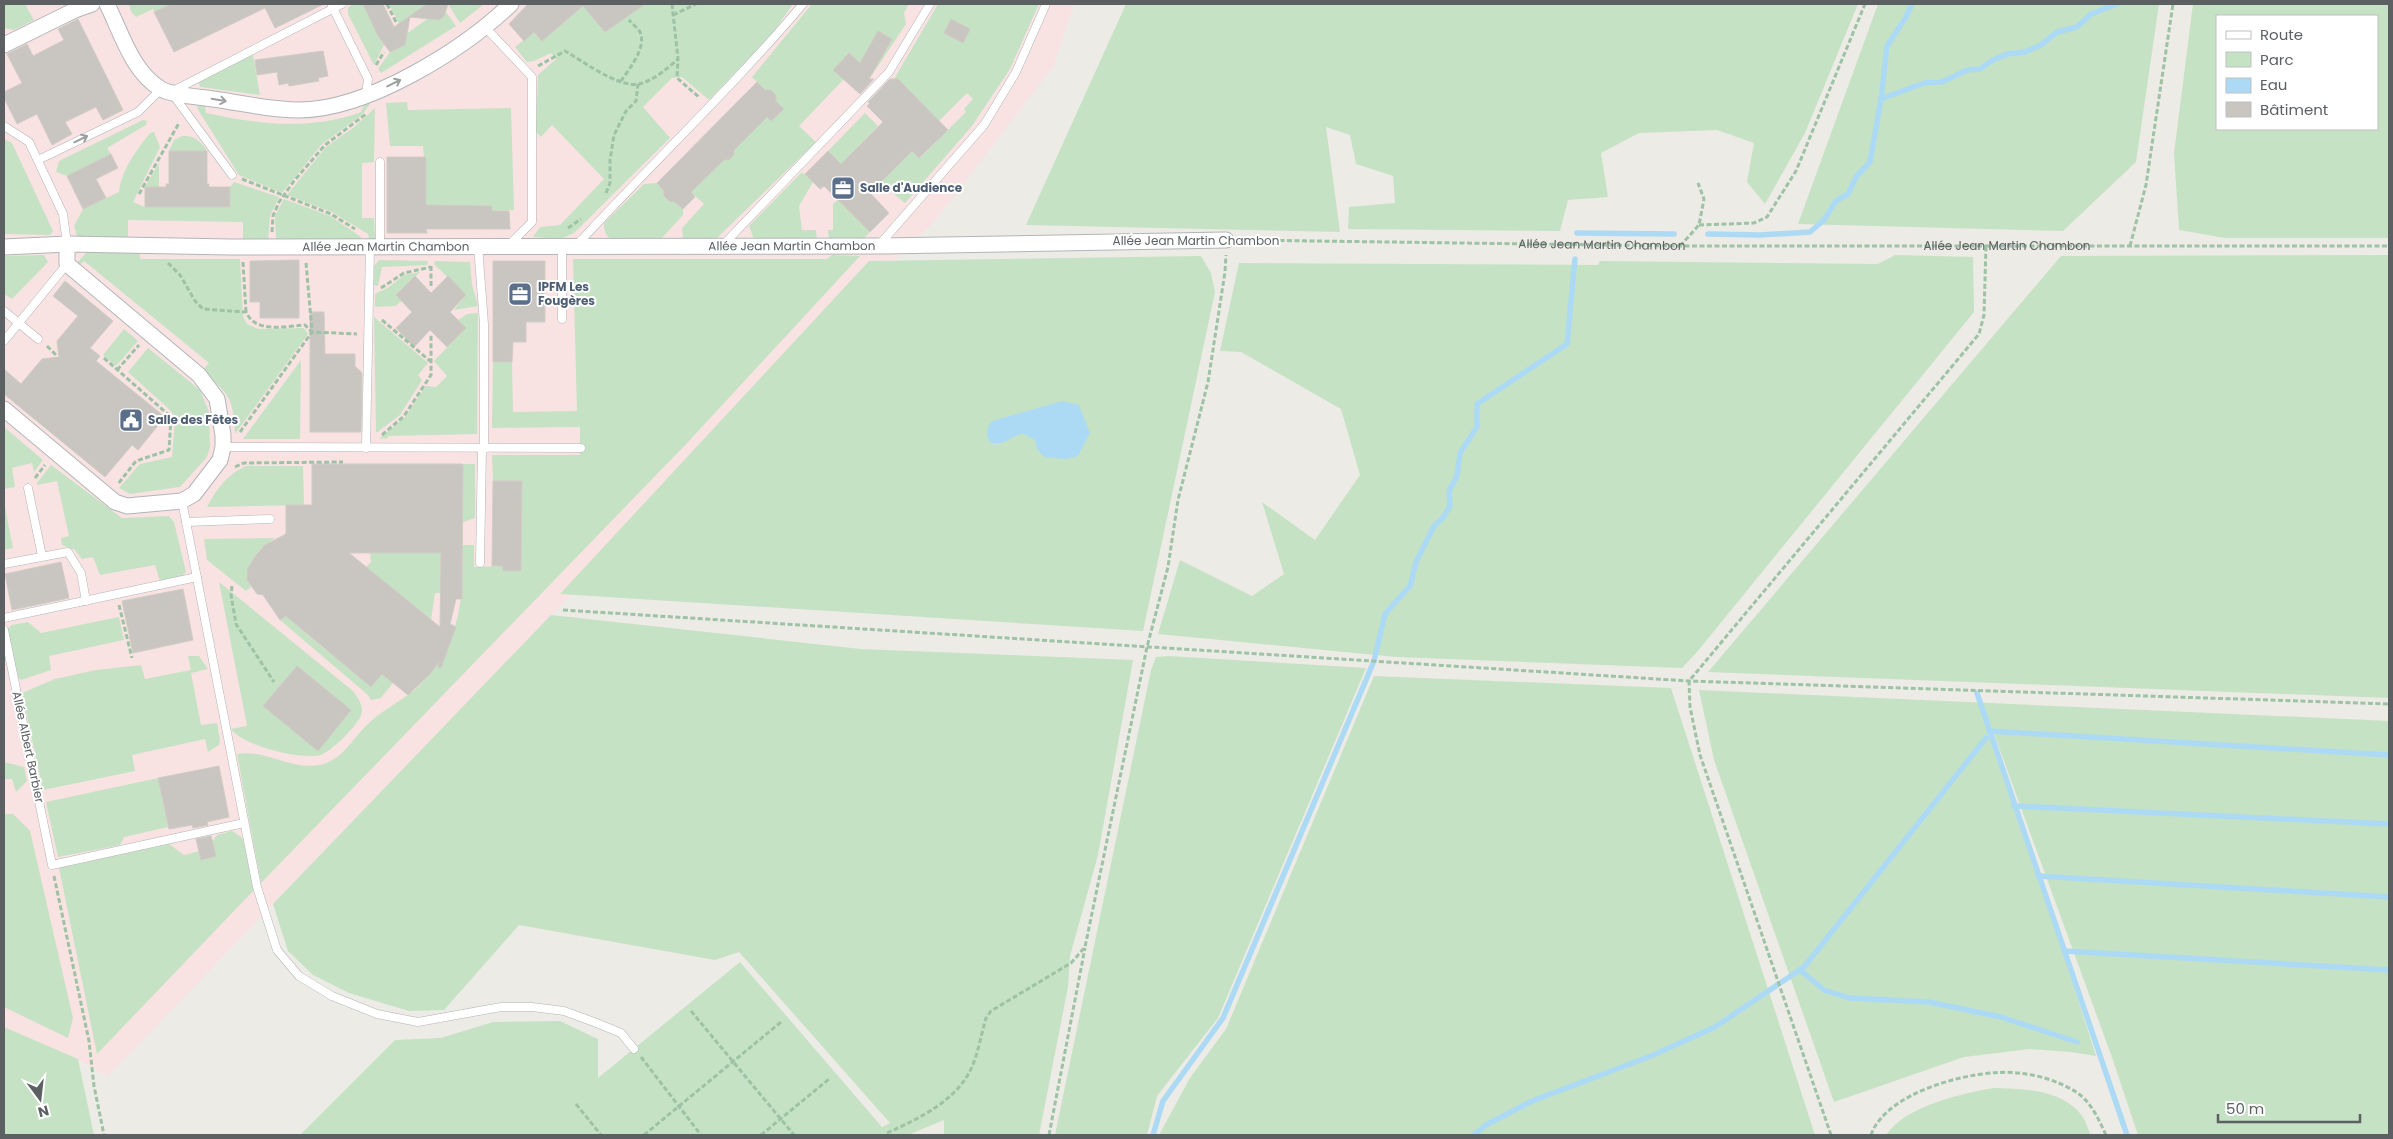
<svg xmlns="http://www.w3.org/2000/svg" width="2393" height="1139" font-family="Poppins,sans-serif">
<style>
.medical{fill:#f8e3e2}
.green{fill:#c6e2c4;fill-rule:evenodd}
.water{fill:#acdaf5}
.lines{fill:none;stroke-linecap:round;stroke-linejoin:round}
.stream{stroke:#acdaf5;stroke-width:5.5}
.building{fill:#c9c5c1;stroke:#d1ccc4;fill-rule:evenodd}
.lane-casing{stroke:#b2b5b8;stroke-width:9}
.street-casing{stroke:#b2b5b8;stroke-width:17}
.path{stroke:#9dc2a6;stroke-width:3;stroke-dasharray:5 2.5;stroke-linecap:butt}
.lane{stroke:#fff;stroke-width:8}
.street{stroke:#fff;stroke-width:15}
.oneway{stroke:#9da0a1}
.labels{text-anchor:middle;stroke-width:4;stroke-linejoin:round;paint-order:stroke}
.service-label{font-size:12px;font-weight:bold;fill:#4e5e75;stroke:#fff;text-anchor:start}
.street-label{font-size:12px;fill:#5c6063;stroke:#fff}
</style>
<rect width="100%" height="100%" fill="#edebe5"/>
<path class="medical" d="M4,4H1074L1053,67L934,222L875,279L108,1076L73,1057L4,1027Z"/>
<g class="green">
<path d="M4,4H25L34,20L14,30L4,28Z"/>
<path d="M129,4H171L154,12L153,9L136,17L131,12Z"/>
<path d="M353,4H363L367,12L384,31L378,35L384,45L374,65L348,14V8Z"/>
<path d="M389,4H425V5L399,24Z"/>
<path d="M448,4H484L460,23Z"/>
<path d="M586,4H593L599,10L592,16L605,32L638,4H793L772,34L709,100L682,77L672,78L643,107L670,138L574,233L561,239L533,237L540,227L560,225L604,179L552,125L541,137L536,132L538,75L556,59L551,53L534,61L527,62L515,47L534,32L542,41Z"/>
<path d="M812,4H909L904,13L906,24L872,75L849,53L833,70L844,79L799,126L816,142L717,238L690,242L683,238L682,228L704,204L691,192L725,159L734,155L733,151L767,117L771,121L783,109L775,100L771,90L766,91L752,77Z"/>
<path d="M938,4H1039L1010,69L972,126L905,203L880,183L912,151L920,158L966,112L964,109L973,99L967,93L939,121L898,79H894Z"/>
<path d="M1126,4H1858L1805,133L1765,204L1747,182L1754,143L1717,130L1639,133L1601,153L1608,197L1568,200L1560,231L1348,229L1349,207L1395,203L1393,176L1356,164L1350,135L1326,127L1340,232L1026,225Z"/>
<path d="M1878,4H2159L2136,162L2063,231L1798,224Z"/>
<path d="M2193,4H2389V238H2225L2179,230L2174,153ZM2217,16H2377V129H2217Z"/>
<path d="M446,12L456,26L381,73L378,69L390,52L405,45L402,37L433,15L439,20Z"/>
<path d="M253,55L260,95L200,87L198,80Z"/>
<path d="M407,102L408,110L511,108L514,210L492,211L491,206L426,205V159L424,157L423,146H390L386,103Z"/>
<path d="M365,103L370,104L362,115L322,144L282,193L239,175L197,108L199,104L205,105L206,113C258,124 310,131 361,112Z"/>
<path d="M375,108L374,162L362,163V218H374L375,239H369L368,234L332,212L287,195L326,147L353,128Z"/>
<path d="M865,113L878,126L841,164L828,151Z"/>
<path d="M143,120L147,121L146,125L107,148L111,154L67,176L56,172L59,161Z"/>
<path d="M154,132L160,147L133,202L145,207H230V187L234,182L279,197L270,216L268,241H243V222L128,220V239H80L77,236L74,226L83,209L119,192C121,171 137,149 150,133Z"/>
<path d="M182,136C194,135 200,140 207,151H169L174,140Z"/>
<path d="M4,139L12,143L53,231L50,235L4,234Z"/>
<path d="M159,163V187H145Z"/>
<path d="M801,173L805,174L813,182L799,206L802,230H816L817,240L754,239L749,226Z"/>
<path d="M657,183L665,192L664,197L669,201H674L683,209V215L661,239C643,240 602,252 604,223L644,184Z"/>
<path d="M284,199L330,216L361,237V239L276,240L275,216Z"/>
<path d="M838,200L870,232L863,239L829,240L828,230H833V204Z"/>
<path d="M87,252L140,253V259H240L243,316L247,324L258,329L304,328L308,334L235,434C233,397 230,395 202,371L209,363L84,261L78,266L76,264Z"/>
<path d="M44,255L48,262L12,299L4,294V256Z"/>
<path d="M832,255L860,256L689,441L261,883L237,754C265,749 291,770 319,765C343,761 353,737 370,722C385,708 404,700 419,686C461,645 463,599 463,545H474V567L503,566L504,571H521L522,481H493L492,455H580V427L492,428L493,362H512L513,412L577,411L573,259H827Z"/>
<path d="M1895,255L1973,257L1974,312L1697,652L1682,668L1396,657L1158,634L1180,560L1252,596L1284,574L1262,502L1315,540L1360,475L1341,409L1241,352L1220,351L1239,263L1598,265L1600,261L1878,264Z"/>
<path d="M2389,255V698L1708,672L2061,256Z"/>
<path d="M1201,256L1211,273L1215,292L1143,631L560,594L869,261Z"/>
<path d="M379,260L428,261L427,265L382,267L378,286L374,285V266Z"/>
<path d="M435,261L470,262L472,285L478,306L454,310L466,295L434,264Z"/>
<path d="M420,272L396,295L402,301L395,306L375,307V294L389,287L404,275Z"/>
<path d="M478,313L477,434L388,436V438L379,439L405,417L426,386L436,387L447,376L434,361L466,328L458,320L467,314Z"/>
<path d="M374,317L428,363L418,375L422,380L400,415L376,433Z"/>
<path d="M124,329L138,341L116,366L103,355Z"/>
<path d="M148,348L200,390L209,412L210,447L207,457L180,487L130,494L119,488L140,464L172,457L175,418L171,411L128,372Z"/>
<path d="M301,360L300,439H243Z"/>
<path d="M4,427L43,460L34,472L32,463L12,468L15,487L4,489Z"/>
<path d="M463,464H475V518L463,522Z"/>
<path d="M51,465L122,518L169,516L174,522L186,572L181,577L160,581L155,565L100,575L93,557L82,559L75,550L62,545L61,538L69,536L57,481L37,485V483Z"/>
<path d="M246,466H303L304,505L207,507C216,489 228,474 246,466Z"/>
<path d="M4,502L13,548L4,550Z"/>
<path d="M275,538C259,549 240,567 251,587L246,591L207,560L204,539Z"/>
<path d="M370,553H441V593H435L431,620L366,567L371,562Z"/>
<path d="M219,582L353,691C357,697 363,704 362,712C360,724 331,752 320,755C301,760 243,746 231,729L247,726Z"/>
<path d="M292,612L296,625L326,650L352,618L368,631L344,665L371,687L397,655L408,664L381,698L371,700L368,695L280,620Z"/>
<path d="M551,615L861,649L1133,660L1098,855L1070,956L1068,987L1039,1135H944V1120L908,1135H300L395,1040L441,1038L493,1022L560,1021L598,1039V1078L740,962L882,1127L890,1123L739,952L715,960L519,925L444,1010L409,1011L349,993L313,975L288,951L273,904Z"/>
<path d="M119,617L124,640L49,656L51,670L21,680L18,677L7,629L12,625L28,622L41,633Z"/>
<path d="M188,656H199L208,669L191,673L201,725L217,723L220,740L219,745L208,752L205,739L132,755L135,771L43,790L22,693L55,679L96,670L141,665L145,679L191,670Z"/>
<path d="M1169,656L1366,668L1218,1018L1157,1096L1147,1135H1055L1151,670L1156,657Z"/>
<path d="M1374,676L1671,688L1815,1135H1159L1190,1078L1226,1029Z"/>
<path d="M1699,690L2389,721V1135H2138L2113,1060L1989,720L2096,1056L2071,1052L2030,1049L1964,1057L1834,1102L1714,760Z"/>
<path d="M4,762L24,767L27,781L16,792L12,779H4Z"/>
<path d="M158,778L168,827L124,837L120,845L58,857L46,802Z"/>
<path d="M4,814H13L30,831L73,1018L68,1038L4,1007Z"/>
<path d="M232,831L244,839L254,890L97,1054L59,868L169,844L184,855L207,849L217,835Z"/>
<path d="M4,1027L78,1059L94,1135H4Z"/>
<path d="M1993,1088C2024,1089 2063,1089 2083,1117C2086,1122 2088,1130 2091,1135H1886C1905,1106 1961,1094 1993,1088Z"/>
</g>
<path class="water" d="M1062,401L1079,405L1090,433L1078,456L1065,459L1044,457L1037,449L1035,440L1022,433L1002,443H991L987,436L988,427L992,421Z"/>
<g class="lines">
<g class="stream">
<path d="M1881,99L1924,83L1942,82L1967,70L1980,69L1991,61L2007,54L2025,52L2041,45L2057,32L2077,27L2091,14L2117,4"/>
<path d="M1577,233L1674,234"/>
<path d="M1708,234L1760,235L1810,232L1824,220L1836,201L1848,194L1856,177L1870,162L1881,99L1887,46L1906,17L1912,4"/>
<path d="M1977,693L2127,1135"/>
<path d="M1989,731L2389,755"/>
<path d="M2014,806L2389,824"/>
<path d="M2038,876L2389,897"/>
<path d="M2064,951L2389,970"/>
<path d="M1800,970L1824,990L1849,998L1929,1002L2001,1017L2077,1042"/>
<path d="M1153,1135L1163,1101L1223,1018L1374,661L1385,614L1410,586L1416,562L1434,526L1442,519L1450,506L1449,491L1457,476L1460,453L1477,427V404L1567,344L1575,259"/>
<path d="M1474,1135L1486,1125L1532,1101L1651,1056L1715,1027L1804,967L1986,738"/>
</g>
</g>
<g class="building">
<path d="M171,4H324L275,28L265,8L174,52L154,12Z"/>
<path d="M363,4H383L394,27L427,4H448L444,16L439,20L410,17L405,45L390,52L378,36Z"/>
<path d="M528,4H645L605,32L583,6L542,41L534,32L524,41L509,24Z"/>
<path d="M78,19L123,110L103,120L96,107L65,122L72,134L52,145L37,114L17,124L4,98V92L22,83L7,54L27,44L33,56L64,40L58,29Z"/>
<path d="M951,19L970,29L963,43L944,33Z"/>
<path d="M878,31L892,39L869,79H874L860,94L833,70L849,53L860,63Z"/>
<path d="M323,51L328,76L318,78L319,81L289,86L288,83L279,85L277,72L257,75L255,60Z"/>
<path d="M890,79H898L948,130L919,158L912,151L870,193L889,213L870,232L824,186L820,189L805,174L828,151L841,164L883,122L867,106L870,103L868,102Z"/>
<path d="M757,82L765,90H771L776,95V101L784,109L771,121L767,117L734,150V155L729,160H724L691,192L695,197L683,209L675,202L669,201L664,196V191L657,183Z"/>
<path d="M169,151H207V184H209V187H230V207H145V187H166V184H169Z"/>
<path d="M111,154L118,168L96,179L106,198L83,209L67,176Z"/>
<path d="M387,157H426V205L492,206V211H509L510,229H426L427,233H387Z"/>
<path d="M299,260V318H260V302H250V261Z"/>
<path d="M493,261H545V322H526V342H513L512,362H493Z"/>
<path d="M415,276L431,293L448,276L466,295L450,312L466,328L447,347L430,330L414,347L396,328L412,312L396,295Z"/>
<path d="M65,281L113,321L90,348L100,356L96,361L165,417L138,450L132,445L105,477L4,394V369L21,384L42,359L59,357L57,341L78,316L53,296Z"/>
<path d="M310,312H324L325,354H355V366L362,373L361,432H310Z"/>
<path d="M312,464H463L462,599H456L450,624L456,627L441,668L438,667L439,662L430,674L408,695L382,674L371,687L286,616L280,620L263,595L257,594L247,580L248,568L256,555L265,545L286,534V505H312ZM349,553H441L440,627Z"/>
<path d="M493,481H522L521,571H503V566H492Z"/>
<path d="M61,562L69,598L12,610L5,574Z"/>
<path d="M183,589L193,640L133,653L122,601Z"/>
<path d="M297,666L351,710L318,751L263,706Z"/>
<path d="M219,766L229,817L207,822L208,825L193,828L192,825L169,829L158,778Z"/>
<path d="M211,836L216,856L201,860L196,839Z"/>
</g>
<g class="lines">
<g class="lane-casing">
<g id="lane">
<path d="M332,6L368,79L366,95"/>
<path d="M484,26L532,77V222L509,245"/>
<path d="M4,126L29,142L63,214L67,244"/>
<path d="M38,160L138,112L161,89"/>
<path d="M380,162V247"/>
<path d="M232,175L171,92L342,4"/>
<path d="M880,244L984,125L1016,72L1046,4"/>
<path d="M577,245C651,164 732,88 803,4"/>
<path d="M723,245L889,72L930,4"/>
<path d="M478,246L484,324V449"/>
<path d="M4,311L38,339"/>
<path d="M562,319V245"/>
<path d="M4,341L67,264"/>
<path d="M223,447L581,448"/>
<path d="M366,448L370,247"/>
<path d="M28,488L42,556"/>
<path d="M182,501L257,887L277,950L299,976L332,996L377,1014L418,1022L501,1007H532L564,1011L594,1022L621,1033L634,1049"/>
<path d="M186,522L270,519"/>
<path d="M480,563L482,448"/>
<path d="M4,564L68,552L81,573L86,601"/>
<path d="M4,618L197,577"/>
<path d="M4,630L52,865L244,823"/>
</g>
</g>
<g class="street-casing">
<g id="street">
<path d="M107,4C121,32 132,72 161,89C173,96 205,97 220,100C246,104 272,110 299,110C367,110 463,50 511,4"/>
<path d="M4,45L75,10L92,4"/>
<path id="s2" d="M4,247L67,244L231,247L883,246L1226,240"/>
<path d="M4,409L115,502L127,506L182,501L194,494L220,460L223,447V435L217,399L199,375L67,264V244"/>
</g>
</g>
<g class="path">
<path d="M387,4L396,22"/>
<path d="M672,4L678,59L677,78L700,98"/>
<path d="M673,15L696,4"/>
<path d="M376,65L384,52"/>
<path d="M538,66L565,51C583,61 618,88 639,84C653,81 668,68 678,59"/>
<path d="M621,81C629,69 647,48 640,32C638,28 632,24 629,20"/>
<path d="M242,179L331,214L355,229"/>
<path d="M606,193L610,183V160L614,135L626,111L636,101L638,84"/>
<path d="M139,194L179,123"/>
<path d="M1699,225L1754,223L1767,217L1796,171L1865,4"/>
<path d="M568,228L581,219"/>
<path d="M272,232L273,216L279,202L294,181L325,145L366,114"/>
<path id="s1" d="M1242,240L1680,246H2389"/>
<path d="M1680,246L1699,225L1704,199L1698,183"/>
<path d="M2130,246L2146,185L2173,4"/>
<path d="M243,262L246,312"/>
<path d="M168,263L180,275L195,301L203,309L246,312C256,334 284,326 305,325L312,332"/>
<path d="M306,263L312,331"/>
<path d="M431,266V288"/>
<path d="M381,288L404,273L431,267"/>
<path d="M382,320L430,361"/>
<path d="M47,346L56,355"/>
<path d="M104,358L171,417L169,450L136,461L118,484"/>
<path d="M117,370L139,345"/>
<path d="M240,432L312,332L357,334"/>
<path d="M382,435L404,416L431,375V335"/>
<path d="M235,467L244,463L343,462"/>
<path d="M35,478L45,465"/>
<path d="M232,586L231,595L236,624L274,682"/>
<path d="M119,605L132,658"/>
<path d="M563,610L1689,681L2389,704"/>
<path d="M54,876L89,1041L94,1086L104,1135"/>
<path d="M691,1011L794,1135"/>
<path d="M641,1057L701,1135"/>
<path d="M576,1104L601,1135"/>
<path d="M887,1133C918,1119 954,1102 970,1071C978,1055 981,1035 986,1018L991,1011L1071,963L1085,947L1147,647L1168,567L1178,500L1208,382L1225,272L1226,255"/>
<path d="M644,1135L781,1022"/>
<path d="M761,1135L829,1079"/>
<path d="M1049,1135L1085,948"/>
<path d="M1831,1135L1700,755L1690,707L1689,681L1979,334L1984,315L1986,246"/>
<path d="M1871,1135C1886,1091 1976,1068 2018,1073C2039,1075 2062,1082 2079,1094C2092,1104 2099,1120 2106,1135"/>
</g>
<use href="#lane" class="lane"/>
<use href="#street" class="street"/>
</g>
<defs><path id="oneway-shaft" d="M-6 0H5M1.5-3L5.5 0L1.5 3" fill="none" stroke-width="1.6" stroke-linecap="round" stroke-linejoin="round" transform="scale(1.25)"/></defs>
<g class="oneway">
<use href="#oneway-shaft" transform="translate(394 83) rotate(-26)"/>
<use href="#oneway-shaft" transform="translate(219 100) rotate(10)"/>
<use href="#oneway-shaft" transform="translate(81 139) rotate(-26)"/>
</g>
<defs>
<g id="office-square" transform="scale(1.25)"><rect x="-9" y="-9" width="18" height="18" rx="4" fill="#5c6f8a" stroke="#fff"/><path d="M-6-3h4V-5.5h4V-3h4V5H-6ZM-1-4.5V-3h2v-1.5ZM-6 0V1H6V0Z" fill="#fff"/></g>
<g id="civic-square" transform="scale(1.25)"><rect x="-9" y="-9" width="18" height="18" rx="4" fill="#5c6f8a" stroke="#fff"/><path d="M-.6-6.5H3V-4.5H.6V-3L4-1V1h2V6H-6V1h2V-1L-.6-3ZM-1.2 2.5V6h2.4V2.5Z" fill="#fff"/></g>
</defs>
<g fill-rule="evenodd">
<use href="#office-square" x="843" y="188"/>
<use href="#office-square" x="520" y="294"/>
<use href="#civic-square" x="131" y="420"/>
</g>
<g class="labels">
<g class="service-label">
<text x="860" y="192">Salle d'Audience</text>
<text x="538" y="291">IPFM Les<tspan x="538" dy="14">Fougères</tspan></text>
<text x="148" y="424">Salle des Fêtes</text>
</g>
<g class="street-label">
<text x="1196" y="245">Allée Jean Martin Chambon</text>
<text dy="4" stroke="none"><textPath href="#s2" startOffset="788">Allée Jean Martin Chambon</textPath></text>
<text dy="4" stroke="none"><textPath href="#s1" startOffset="360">Allée Jean Martin Chambon</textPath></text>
<text dy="4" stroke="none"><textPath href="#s2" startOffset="382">Allée Jean Martin Chambon</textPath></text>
<text dy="4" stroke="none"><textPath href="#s1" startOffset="765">Allée Jean Martin Chambon</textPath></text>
<text transform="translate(28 747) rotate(78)" y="4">Allée Albert Barbier</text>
</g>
</g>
<rect width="2393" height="1139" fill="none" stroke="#5c6063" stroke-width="10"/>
<rect x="2216" y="15" width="162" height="115" fill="#ffffff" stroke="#bebfc1"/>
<rect x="2226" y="31" width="25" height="8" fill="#ffffff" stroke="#bebfc1"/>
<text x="2260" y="40" font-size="15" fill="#5c6063">Route</text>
<rect x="2226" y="52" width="25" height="15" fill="#c6e2c4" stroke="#bebfc1"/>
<text x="2260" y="65" font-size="15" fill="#5c6063">Parc</text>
<rect x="2226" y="78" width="25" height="15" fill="#acdaf5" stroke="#bebfc1"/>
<text x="2260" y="90" font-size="15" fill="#5c6063">Eau</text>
<rect x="2226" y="102" width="25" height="15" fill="#c9c5c1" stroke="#bebfc1"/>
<text x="2260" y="115" font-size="15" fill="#5c6063">Bâtiment</text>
<g transform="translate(40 1099) rotate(165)" stroke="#ffffff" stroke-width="4" paint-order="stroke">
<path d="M0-4L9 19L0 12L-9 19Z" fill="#5c6063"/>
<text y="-8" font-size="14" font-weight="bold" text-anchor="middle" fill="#5c6063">N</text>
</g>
<path d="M2218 1114v8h142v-8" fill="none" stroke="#5c6063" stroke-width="2.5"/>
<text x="2226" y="1114" font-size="15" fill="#5c6063" stroke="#ffffff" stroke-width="4" paint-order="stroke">50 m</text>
</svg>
